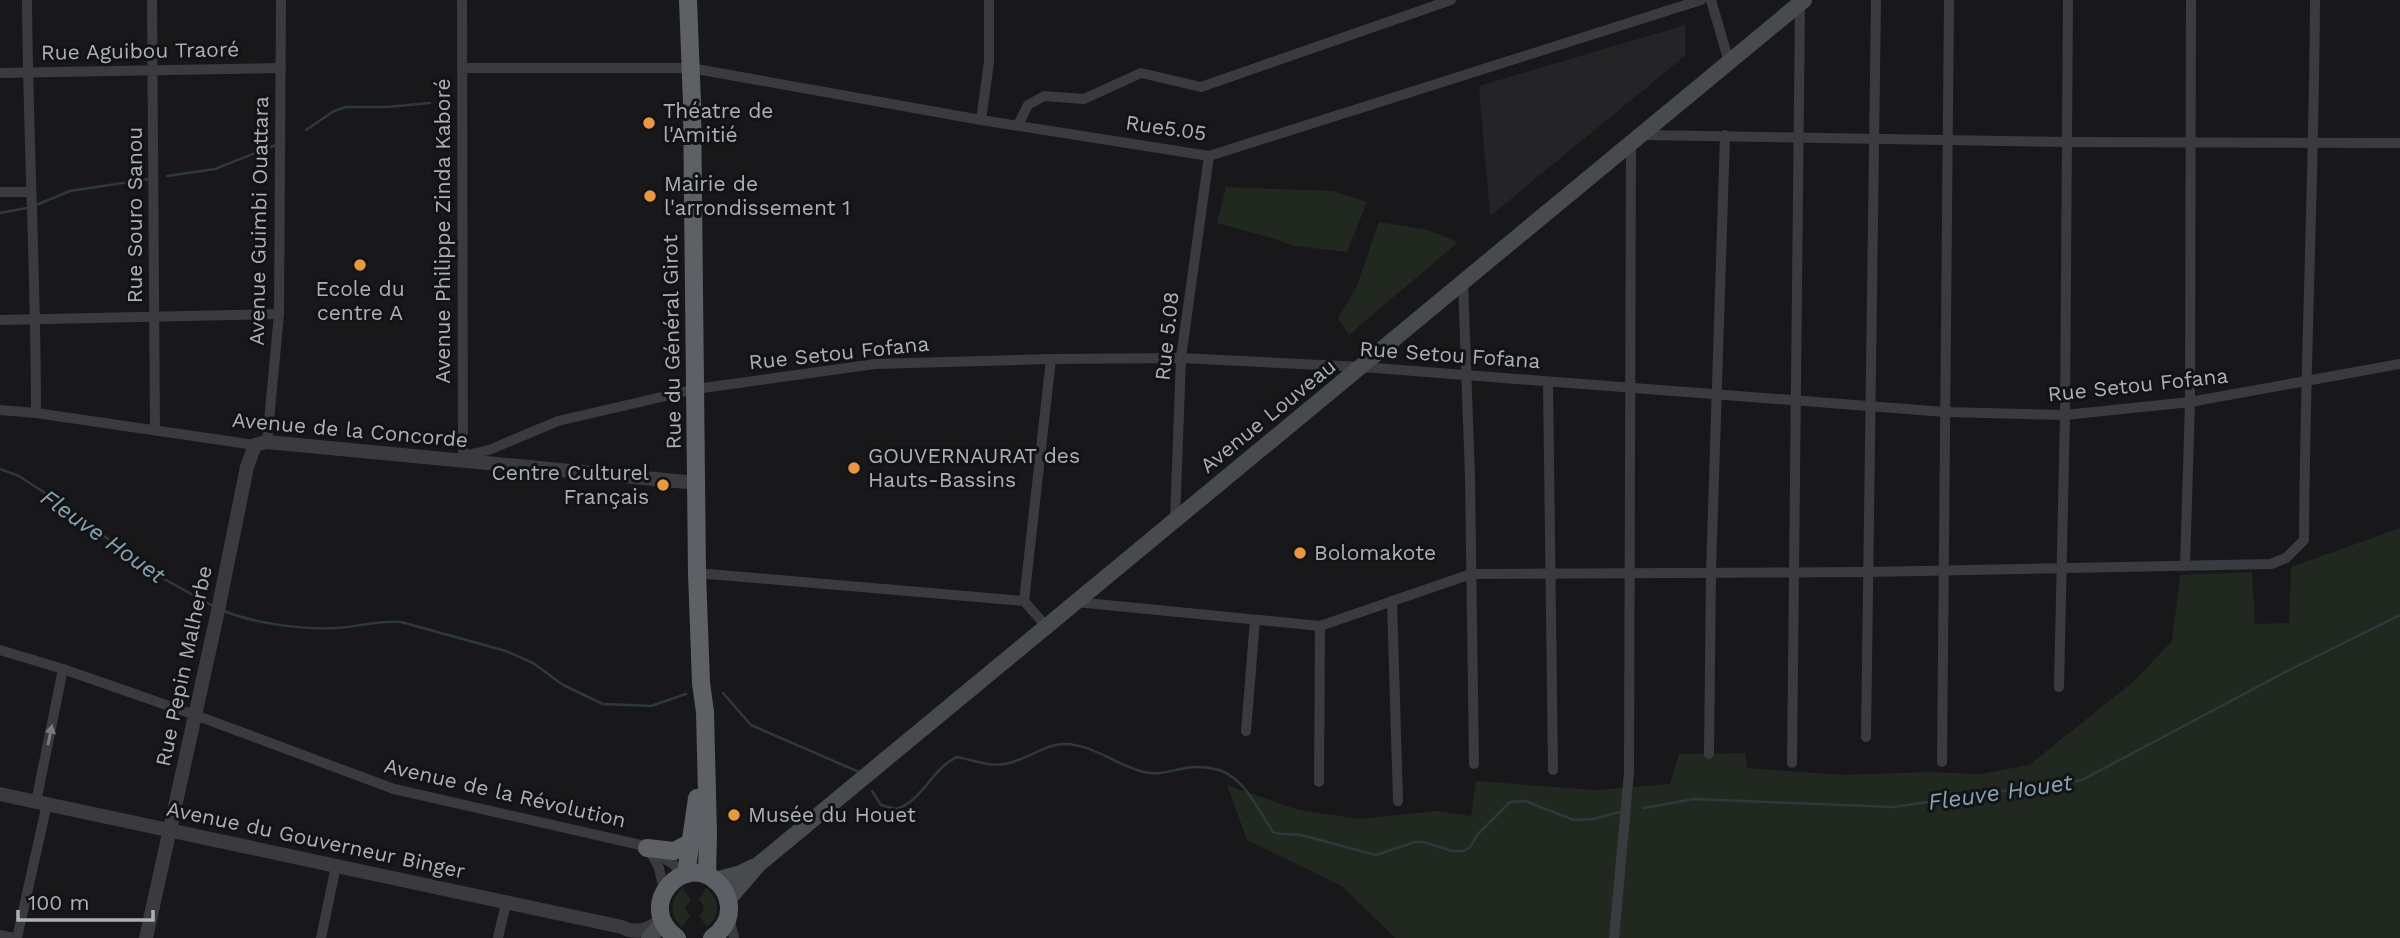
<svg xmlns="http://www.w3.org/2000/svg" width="2400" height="938" font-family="'Work Sans',sans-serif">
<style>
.built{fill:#242427}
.green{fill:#202820}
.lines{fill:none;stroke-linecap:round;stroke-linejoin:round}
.stream{stroke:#2e393d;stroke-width:2.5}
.minor{stroke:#393b3f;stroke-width:10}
.tertiary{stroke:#393b3f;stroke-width:14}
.secondary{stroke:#474a4f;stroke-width:16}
.trunk{stroke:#5d6166;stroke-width:18}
.oneway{fill:#787c82}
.poi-dot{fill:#e99741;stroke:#131315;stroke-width:2.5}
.labels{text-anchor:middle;stroke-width:6;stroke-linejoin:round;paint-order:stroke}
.street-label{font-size:21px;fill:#abb1b9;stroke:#131315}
.poi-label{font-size:21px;fill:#abb1b9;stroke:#131315;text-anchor:start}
.water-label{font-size:23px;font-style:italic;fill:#84a3b2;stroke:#131315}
</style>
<rect width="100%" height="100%" fill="#18181a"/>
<path class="built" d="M1685,25V56L1490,216L1479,86Z"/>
<g class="green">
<path d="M1226,187L1333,191L1367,202L1347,252L1294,246L1272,238L1217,223Z"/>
<path d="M1379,222L1428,230L1458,242L1349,335L1338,318L1356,288Z"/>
<path d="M2400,528V938H1395L1342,886L1247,840L1227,785L1299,810L1360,819L1435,811L1471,816L1476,781L1595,790L1670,784L1679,754L1745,753L1747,768L1844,775L1927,772L1981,774L2029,765L2135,680L2172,641L2180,575L2252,572L2255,624L2289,623L2291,567Z"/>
<path d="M683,888L691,900L685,908L690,916L682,927C669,915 669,899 683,888Z"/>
<path d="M706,888C720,899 721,915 707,927L699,916L703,911L704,906L699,899Z"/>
</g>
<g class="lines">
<g class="stream">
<path d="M306,130L334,111L346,107H387L430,103"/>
<path d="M167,176L215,169L278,144"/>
<path d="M34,206L70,191L149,179"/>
<path d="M0,213L27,208"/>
<path d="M0,469L19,476L51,497L107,538L126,558L213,606"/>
<path d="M222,610C251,623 304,630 336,628C358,627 378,620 401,622L506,651L533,663L563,685L603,704L651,706L686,694"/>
<path d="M723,693L751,725L859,772"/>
<path d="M872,791L881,805L896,809C923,801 932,768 957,757C974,760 991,768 1009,763C1027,759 1046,744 1064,744C1093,744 1117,766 1144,772C1159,776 1172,770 1186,768C1238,761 1248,794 1273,832C1281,836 1292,833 1301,835L1376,855L1415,842H1424L1452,851H1464L1471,846L1477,835L1510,802L1525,801L1574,820L1594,819L1619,812"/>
<path d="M1644,808L1694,799L1893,807L2082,780L2291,669L2400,615"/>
</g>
<g class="minor">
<path d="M27,0C28,138 36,275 36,413"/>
<path d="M152,0L155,430"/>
<path d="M462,0L463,461"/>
<path d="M1711,0L1729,62"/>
<path d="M462,68H691L981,120L1209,156L1701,0"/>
<path d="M0,73L281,68"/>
<path d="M981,120L989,62V0"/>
<path d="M1018,125L1028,105L1044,96L1084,99L1141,73L1201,87L1451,0"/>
<path d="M1641,135L2067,142L2400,143"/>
<path d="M0,192H30"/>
<path d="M1463,282L1470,477L1474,764"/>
<path d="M0,320L279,314"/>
<path d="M1548,382L1553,770"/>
<path d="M0,410L36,413L255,445"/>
<path d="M267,442L279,314L281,0"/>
<path d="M463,456L489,450L558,421L696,389L875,364L1051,359L1181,358L1362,367L1945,412L2065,415L2190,402L2400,364"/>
<path d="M1175,521L1181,358L1209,156"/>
<path d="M2185,566L2190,402L2191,0"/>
<path d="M697,573L1024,601L1046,626"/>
<path d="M1024,601L1051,359"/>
<path d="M1392,601L1398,801"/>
<path d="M1076,602L1320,626L1471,574L1868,572L2271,564L2286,558L2304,540C2305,360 2314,180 2315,0"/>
<path d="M0,650L63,669L195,715L394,789L645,846L673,864L684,875"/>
<path d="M2059,687L2065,415L2068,0"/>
<path d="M1246,731L1255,620"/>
<path d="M1866,737L1876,0"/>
<path d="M1709,754L1711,572L1725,135"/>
<path d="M1942,762L1949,0"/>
<path d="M1792,763L1800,3"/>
<path d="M1319,782L1320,626"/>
<path d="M36,802L63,669"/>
<path d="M650,851L659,868L664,890"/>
<path d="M729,917L734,938"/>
<path d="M0,935L14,938"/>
<path d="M17,938L47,804"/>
<path d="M321,938L336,866"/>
<path d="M498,938L506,903"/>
<path d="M1614,938L1629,772L1631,143"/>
</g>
<g class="tertiary">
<path d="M0,794L622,927C636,935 648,929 660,922"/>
<path d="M146,938L216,620L247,467L255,445L267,442L697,483"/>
</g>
<g class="secondary">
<path d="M715,880L741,873L753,867"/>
<path d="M728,900L759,864L1804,0"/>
<path d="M649,938L663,923"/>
</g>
<g class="trunk">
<path d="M688,0L692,103L697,573L701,683L705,712L708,835L707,875"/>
<path d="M647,848L674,851L690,843"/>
<path d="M686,874L697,798"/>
<path d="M677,938C633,907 684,850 717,882C724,888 728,896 729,906C730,920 723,930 712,938"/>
</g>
</g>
<defs><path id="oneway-solid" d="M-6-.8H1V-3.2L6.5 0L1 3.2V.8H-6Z" transform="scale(1.75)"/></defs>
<use class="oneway" href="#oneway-solid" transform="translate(50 735) rotate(-78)"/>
<g class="poi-dot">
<circle cx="649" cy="123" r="7"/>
<circle cx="650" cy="196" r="7"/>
<circle cx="360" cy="265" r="7"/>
<circle cx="854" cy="468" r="7"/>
<circle cx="663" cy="485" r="7"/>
<circle cx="1300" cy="553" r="7"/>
<circle cx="734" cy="815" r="7"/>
</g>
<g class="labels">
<g class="street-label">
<text transform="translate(140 51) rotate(-1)" y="7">Rue Aguibou Traoré</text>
<text transform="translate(1166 128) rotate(8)" y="7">Rue5.05</text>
<text transform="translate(135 215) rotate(-90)" y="7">Rue Souro Sanou</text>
<text transform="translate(259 221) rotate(-89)" y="7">Avenue Guimbi Ouattara</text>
<text transform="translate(443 231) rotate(-90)" y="7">Avenue Philippe Zinda Kaboré</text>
<text transform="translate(1167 336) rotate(-84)" y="7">Rue 5.08</text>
<text transform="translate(672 342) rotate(-91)" y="7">Rue du Général Girot</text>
<text transform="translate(839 353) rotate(-6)" y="7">Rue Setou Fofana</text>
<text transform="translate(1450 355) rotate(4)" y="7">Rue Setou Fofana</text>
<text transform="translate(2138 385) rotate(-6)" y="7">Rue Setou Fofana</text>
<text transform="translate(1268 416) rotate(-39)" y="7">Avenue Louveau</text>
<text transform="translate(350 430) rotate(5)" y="7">Avenue de la Concorde</text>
<text transform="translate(184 666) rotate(-78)" y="7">Rue Pepin Malherbe</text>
<text transform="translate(505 793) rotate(13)" y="7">Avenue de la Révolution</text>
<text transform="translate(316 840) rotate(12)" y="7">Avenue du Gouverneur Binger</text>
</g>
<g class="poi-label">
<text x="663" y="118">Théatre de<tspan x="663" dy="24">l'Amitié</tspan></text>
<text x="664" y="191">Mairie de<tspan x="664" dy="24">l'arrondissement 1</tspan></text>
<text x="360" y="296" text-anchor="middle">Ecole du<tspan x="360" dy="24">centre A</tspan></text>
<text x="868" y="463">GOUVERNAURAT des<tspan x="868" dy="24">Hauts-Bassins</tspan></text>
<text x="649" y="480" text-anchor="end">Centre Culturel<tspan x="649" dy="24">Français</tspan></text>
<text x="1314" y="560">Bolomakote</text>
<text x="748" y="822">Musée du Houet</text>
</g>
<g class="water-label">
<text transform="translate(103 536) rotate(35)" y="8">Fleuve Houet</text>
<text transform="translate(2000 792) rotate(-8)" y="8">Fleuve Houet</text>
</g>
</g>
<path d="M18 910v10h135v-10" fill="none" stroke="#abb1b9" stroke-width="3.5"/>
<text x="28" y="910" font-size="21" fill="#abb1b9" stroke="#131315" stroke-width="5" paint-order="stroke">100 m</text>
</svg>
